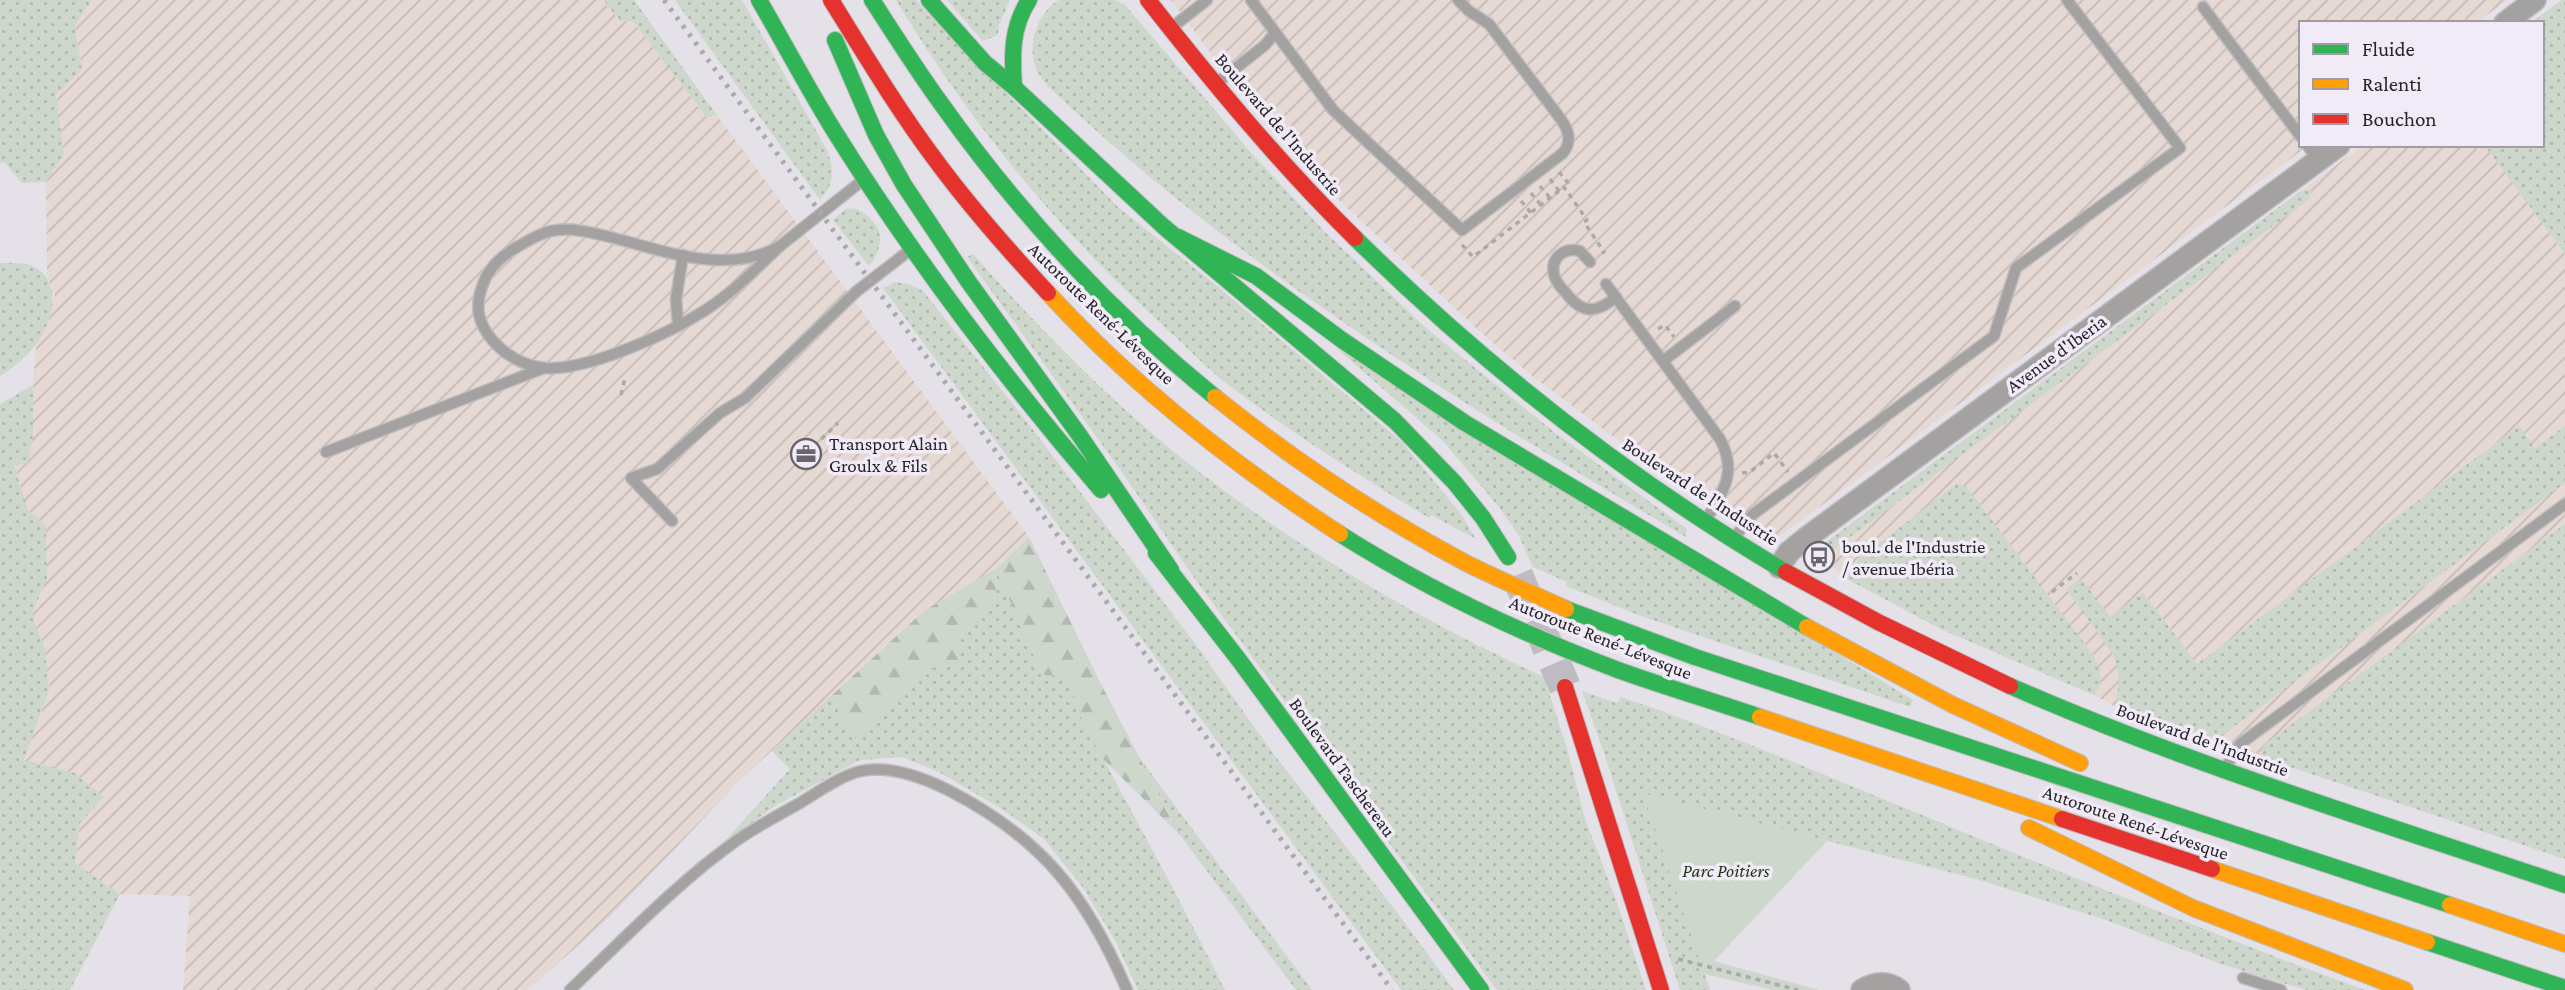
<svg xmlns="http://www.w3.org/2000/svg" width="2565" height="990" font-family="'Crimson Pro',serif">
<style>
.industrial{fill:url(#industrial-furrows)}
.grass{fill:url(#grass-dots)}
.forest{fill:url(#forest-firs)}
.green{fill:#ced7cb}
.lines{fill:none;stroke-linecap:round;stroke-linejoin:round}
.primary-tunnel{stroke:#bebbc2;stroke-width:32;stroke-dasharray:32 16;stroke-linecap:butt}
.lane-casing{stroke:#bebcc1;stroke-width:13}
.street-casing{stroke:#bebcc1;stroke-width:24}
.fast-casing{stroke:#bebcc1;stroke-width:18}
.slow-casing{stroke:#bebcc1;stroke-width:18}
.jam-casing{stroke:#bebcc1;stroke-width:18}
.path{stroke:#aba9ab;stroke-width:3.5;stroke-dasharray:5 5;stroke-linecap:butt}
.lane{stroke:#a4a1a1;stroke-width:10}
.street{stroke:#a4a1a1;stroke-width:21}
.fast{stroke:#30b455;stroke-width:16}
.slow{stroke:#ff9f0a;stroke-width:16}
.jam{stroke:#e5322d;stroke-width:16}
.rail{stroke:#aba9ac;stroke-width:5;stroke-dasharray:3.5 7;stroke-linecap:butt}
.labels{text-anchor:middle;stroke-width:7;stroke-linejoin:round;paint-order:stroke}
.street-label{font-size:19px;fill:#262429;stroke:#f1ebf8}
.poi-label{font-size:19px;fill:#262429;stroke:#f1ebf8;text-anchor:start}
.park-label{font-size:19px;font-style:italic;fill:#1d370f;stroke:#f1ebf8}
</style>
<defs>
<pattern id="industrial-furrows" width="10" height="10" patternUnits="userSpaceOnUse" patternTransform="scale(1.75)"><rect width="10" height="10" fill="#e6d9d4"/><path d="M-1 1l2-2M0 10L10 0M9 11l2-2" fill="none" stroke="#c5bab6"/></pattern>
<pattern id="grass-dots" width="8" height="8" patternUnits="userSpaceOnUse" patternTransform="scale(1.75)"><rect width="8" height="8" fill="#ced7cb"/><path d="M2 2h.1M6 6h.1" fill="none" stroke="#b1b8ae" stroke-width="1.8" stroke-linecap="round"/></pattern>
<pattern id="forest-firs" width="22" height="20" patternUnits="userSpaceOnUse" patternTransform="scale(1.75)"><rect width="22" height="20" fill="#ced7cb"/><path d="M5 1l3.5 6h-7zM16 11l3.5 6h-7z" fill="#b1b8ae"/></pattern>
</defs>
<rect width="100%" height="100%" fill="#e4e1e8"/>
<g class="industrial">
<path d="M92,0H602L620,21H633L706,117L716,114L1029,537L997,568L925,610L740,780L611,916L528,990H183L190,896L120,894L75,864L80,823L104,797L75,773L24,761L49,690L45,650L32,614L47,578L14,464L28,463L36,345L47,325L55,295L47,276L46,182L64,154L56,95L82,70L75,25Z"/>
<path d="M1171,0H2507L2476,23H2301V145H2309L1878,464L1777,538L1772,539L1698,495L1611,435L1535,378L1477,329L1311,174L1249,104Z"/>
<path d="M2562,0H2565V859L2272,760L2210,744L2116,707L2094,695L1941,629L1847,579L1817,555L1815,552L1818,548L2363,145H2542V23H2531Z"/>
</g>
<g class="grass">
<path d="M0,0H92L75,25L82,70L56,95L64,154L46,182L22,183L4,162L0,164Z"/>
<path d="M603,0H634L716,114L707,118L633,21H620Z"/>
<path d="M675,0H742L828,152C834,173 834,184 820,200Z"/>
<path d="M896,0H916L1119,208L1217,286L1402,442L1461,514L1476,539L1431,515L1429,518C1361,476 1294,435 1230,386C1208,370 1188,348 1168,330C1059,231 972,126 896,0Z"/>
<path d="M947,0H1010L999,25L998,35L983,41Z"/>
<path d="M1059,0H1115L1126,6L1254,156L1326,233L1425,327L1554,432L1687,529L1686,537C1501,428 1317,315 1151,178C1123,154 1095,130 1068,105C1058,95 1046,86 1039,74C1024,52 1037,12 1059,0Z"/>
<path d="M2562,0H2565V254L2484,145H2542V23H2531Z"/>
<path d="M2308,189L2312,190L2307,201L1826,555L1822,557L1817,555L1815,552L1818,548L2299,192Z"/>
<path d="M854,208C882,220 888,242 869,266L833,220L845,209Z"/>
<path d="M973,254C1042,332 1115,406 1198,471C1300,550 1426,623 1544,677L1568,752L1585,819L1616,900L1646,990H1497L1195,579L1124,475L967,257Z"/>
<path d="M0,263C10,263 24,262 33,266C63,282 54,319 37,343C29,355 12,369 0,376Z"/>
<path d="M895,282L909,284L923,291L1034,431L1196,645L1272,752L1399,915L1454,990H1401L883,288Z"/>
<path d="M1334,346L1913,700L1910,707L1641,616L1566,586L1567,582L1533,567L1518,534L1498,506L1443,441Z"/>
<path d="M33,385V435L28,463L14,465L28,510L46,526L47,578L32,614L45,650L49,690L24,760L75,773L104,797L80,823L75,863L120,894L70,990H0V404Z"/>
<path d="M2519,426L2535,448L2565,426V483L2210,744L2116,707L2119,677L2114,656L2066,589L2081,578L2110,617L2143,592L2197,664Z"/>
<path d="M1956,484L1967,487L2094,656C2100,669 2105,684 2094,695L1941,629L1847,579L1849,572L1859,559Z"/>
<path d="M2565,524V859L2261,757V750L2266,743Z"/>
<path d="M997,568L1042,675L1068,677L1084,723L1176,894L1225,990H1138L1116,942L1084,889L1045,840L1002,809L939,772L902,757L860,760L775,806L721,845L790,769L772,751L830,697L855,738L913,681L940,664L960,631L996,598Z"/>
<path d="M1582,691L1617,703L1621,697C1724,732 1822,774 1922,815C2069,876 2216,936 2365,990H2306L2218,963L2106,920L1976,879L1644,794L1710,990H1680L1605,756Z"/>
<path d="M1141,760L1312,990H1296L1180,835Z"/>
</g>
<path class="forest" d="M1029,537L1102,686L1180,835L1103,759L1083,723L1068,677L1042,675L997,570L996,598L960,631L961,664H940L913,681L855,739L830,697L925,610L997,568Z"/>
<path class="green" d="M1643,793L1827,841L1714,961L1819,990H1773L1704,974Z"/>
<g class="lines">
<path class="primary-tunnel" d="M1517,575L1565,687"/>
<g class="lane-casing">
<g id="lane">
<path d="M1251,0L1333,110L1462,230L1563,153C1573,140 1568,129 1560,118L1489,24L1469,11L1458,0"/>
<path d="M2203,7L2301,137"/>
<path d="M1171,28L1207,0"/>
<path d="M1217,83L1265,45L1275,33"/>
<path d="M2307,145L2318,160"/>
<path d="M780,246C757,268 731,294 704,311C668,334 587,371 545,368C525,366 507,356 494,342C478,324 474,307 483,284C489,267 504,254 519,246C531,239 544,231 558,230C575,228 593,233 610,237C665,251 727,276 780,246L863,180"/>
<path d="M1590,262L1580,251C1565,247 1550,257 1554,275C1556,282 1561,288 1566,293C1582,314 1596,314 1616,297"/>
<path d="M1606,284L1720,439C1738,473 1723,491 1706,520"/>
<path d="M678,325L676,299L683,255"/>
<path d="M1663,361L1735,306"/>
<path d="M326,452L544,368"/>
<path d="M672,521L631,478L657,469L720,413L745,398L857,291L910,250"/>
<path d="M1734,538L1752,515L1994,336L2016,268L2180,148L2067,0"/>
<path d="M2226,767L2240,744L2565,504"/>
<path d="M2243,978L2281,990"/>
<path d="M570,990C622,941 678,882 736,841C756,827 778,815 800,803C818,792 840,776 861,771C890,765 922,777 948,790C1042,838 1086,895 1127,990"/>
</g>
</g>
<g class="street-casing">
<g id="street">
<path d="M2505,23L2535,0"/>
<path d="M1779,567L1789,552L1805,539L2339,145"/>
<path d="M1862,990C1874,983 1887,981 1899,990"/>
</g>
</g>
<g class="fast-casing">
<g id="fast">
<path d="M759,0C784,43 807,87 833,129C912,256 1003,376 1101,490"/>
<path d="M872,0C894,34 916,69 940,102C1018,212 1110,312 1215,397"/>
<path d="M929,0L985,63L1014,87"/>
<path d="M1029,0C1011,28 1012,55 1014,87L1164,227L1395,421L1455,483L1483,518L1508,557"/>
<path d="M835,40L876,135L904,185L968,281L1080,436L1171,570"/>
<path d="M1178,237L1256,276L1342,340L1465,423L1807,627"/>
<path d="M1355,238C1486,367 1628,479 1786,572"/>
<path d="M1340,534C1427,589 1522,634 1618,670C1665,687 1713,701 1760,717"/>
<path d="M1156,553L1239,660L1481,990"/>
<path d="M1566,609L1695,657L2450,905"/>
<path d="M2010,686C2190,765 2379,822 2565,885"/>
<path d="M2427,942L2565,988"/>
</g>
</g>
<g class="slow-casing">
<g id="slow">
<path d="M1048,293C1133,386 1234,465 1340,534"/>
<path d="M1215,397C1293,460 1376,515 1464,562C1497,579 1532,593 1566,609"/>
<path d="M1807,627L1953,705L2080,763"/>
<path d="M1760,717L2062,819"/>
<path d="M2029,828L2193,908L2405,990"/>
<path d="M2212,869L2427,942"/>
<path d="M2450,905L2565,944"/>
</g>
</g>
<g class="jam-casing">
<g id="jam">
<path d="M831,0C865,55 898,110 937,162C971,208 1009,251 1048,293"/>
<path d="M1148,0C1213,83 1280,164 1355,238"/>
<path d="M1786,572L1878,622L2010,686"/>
<path d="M1565,687L1661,990"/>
<path d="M2062,819L2212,869"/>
</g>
</g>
<g class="path">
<path d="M1559,172L1569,184L1564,187L1587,220L1584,222L1604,252L1602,253"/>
<path d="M1550,179L1559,191"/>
<path d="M1540,186L1550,198"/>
<path d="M1531,193L1541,205"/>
<path d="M1521,201L1531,213"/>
<path d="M1462,245L1473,257L1564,187"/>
<path d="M1658,329L1665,325L1674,337"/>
<path d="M621,395L625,378"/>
<path d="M814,446L838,423"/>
<path d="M1742,473L1750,472L1774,453L1788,472"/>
<path d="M2052,592L2077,573"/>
<path d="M1678,959L1798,990"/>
</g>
<use href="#lane" class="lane"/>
<use href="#street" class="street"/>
<use href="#fast" class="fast"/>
<use href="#slow" class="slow"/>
<use href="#jam" class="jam"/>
<path class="rail" d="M664,0L1392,990"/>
</g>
<defs>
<g id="office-ring" transform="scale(1.575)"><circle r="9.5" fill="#f1ebf8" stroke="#68666c" stroke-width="1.5"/><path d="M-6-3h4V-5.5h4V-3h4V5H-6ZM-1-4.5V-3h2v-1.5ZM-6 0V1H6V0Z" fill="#68666c"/></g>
<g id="bus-ring" transform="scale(1.575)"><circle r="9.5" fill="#f1ebf8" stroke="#68666c" stroke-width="1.5"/><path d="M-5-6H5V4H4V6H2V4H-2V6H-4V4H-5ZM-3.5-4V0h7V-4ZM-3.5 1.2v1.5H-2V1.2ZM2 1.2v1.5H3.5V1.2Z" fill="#68666c"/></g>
</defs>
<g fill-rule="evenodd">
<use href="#office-ring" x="806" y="454"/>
<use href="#bus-ring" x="1819" y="557"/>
</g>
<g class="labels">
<g class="street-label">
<text transform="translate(1279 124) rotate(49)" y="7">Boulevard de l'Industrie</text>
<text transform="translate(1102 313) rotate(44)" y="7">Autoroute René-Lévesque</text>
<text transform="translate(2056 353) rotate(-36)" y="7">Avenue d'Iberia</text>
<text transform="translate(1701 491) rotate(33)" y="7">Boulevard de l'Industrie</text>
<text transform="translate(1601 637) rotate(22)" y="7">Autoroute René-Lévesque</text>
<text transform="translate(2203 739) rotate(20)" y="7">Boulevard de l'Industrie</text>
<text transform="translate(1343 767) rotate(54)" y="7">Boulevard Taschereau</text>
<text transform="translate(2136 822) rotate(19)" y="7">Autoroute René-Lévesque</text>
</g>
<g class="poi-label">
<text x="829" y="450">Transport Alain<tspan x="829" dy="22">Groulx &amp; Fils</tspan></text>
<text x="1842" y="553">boul. de l'Industrie<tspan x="1842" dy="22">/ avenue Ibéria</tspan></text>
</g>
<g class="park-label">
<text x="1726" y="877">Parc Poitiers</text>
</g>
</g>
<rect x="2299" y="21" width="245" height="126" fill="#f1ebf8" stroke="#a09ba5" stroke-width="2"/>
<rect x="2313" y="44" width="35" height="10" fill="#30b455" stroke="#a09ba5" stroke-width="2"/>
<text x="2362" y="56" font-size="21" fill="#262429">Fluide</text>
<rect x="2313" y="79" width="35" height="10" fill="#ff9f0a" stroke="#a09ba5" stroke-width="2"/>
<text x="2362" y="91" font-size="21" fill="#262429">Ralenti</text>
<rect x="2313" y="114" width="35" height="10" fill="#e5322d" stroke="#a09ba5" stroke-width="2"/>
<text x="2362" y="126" font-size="21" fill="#262429">Bouchon</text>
</svg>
